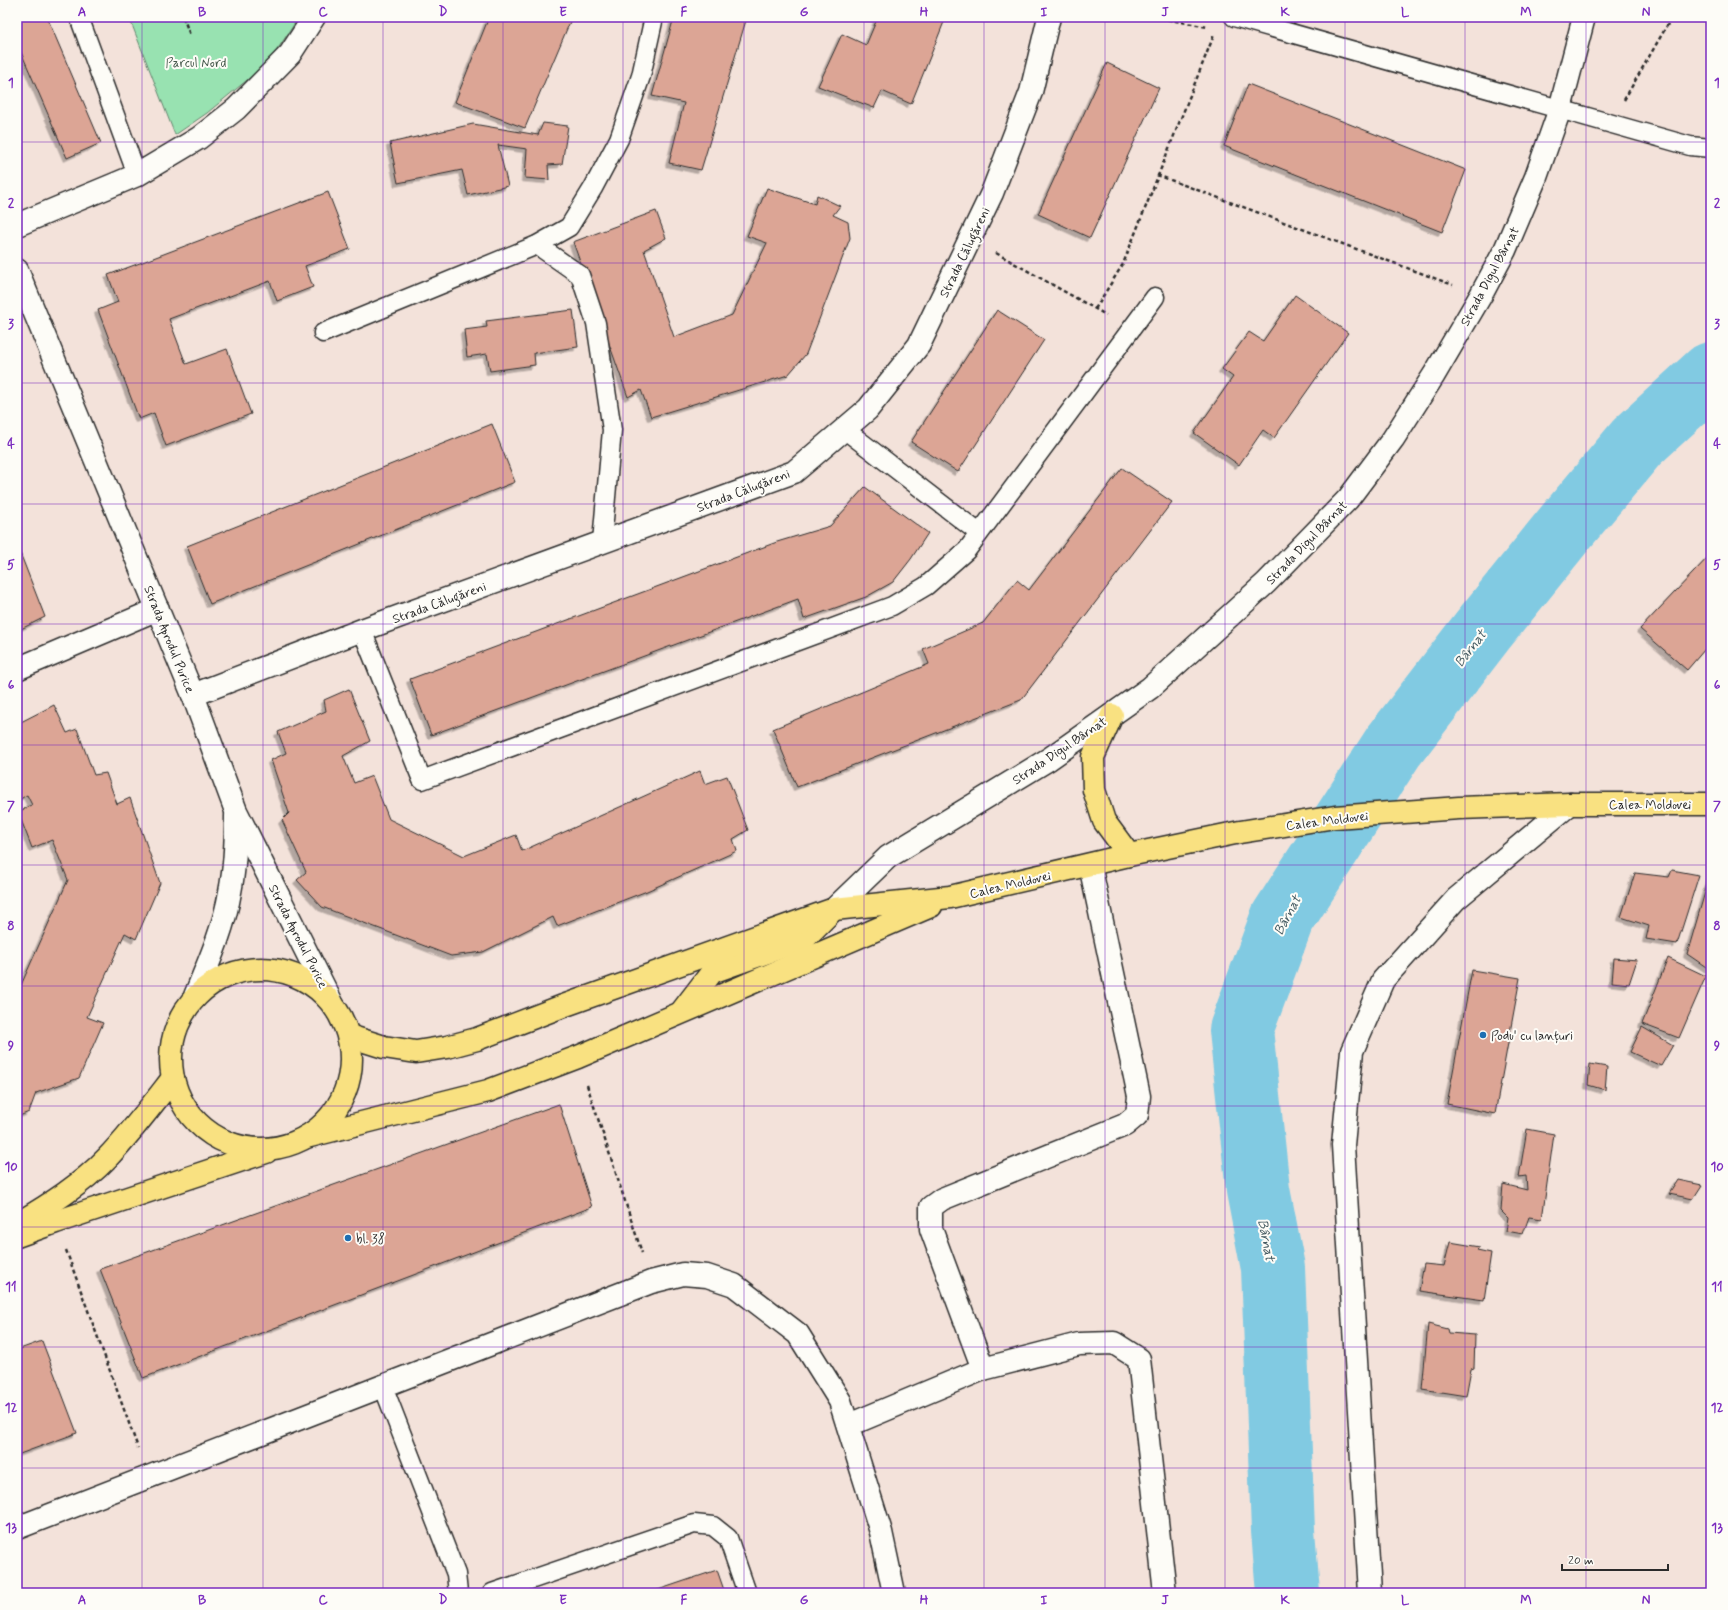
<svg xmlns="http://www.w3.org/2000/svg" width="1728" height="1610" font-family="Mynerve,sans-serif">
<style>
.park{fill:#98e2b1;stroke:#62866e}
.lines{fill:none;stroke-linecap:round;stroke-linejoin:round}
.river{stroke:#81cae2;stroke-width:64}
.building{fill:#dca595;stroke:#2b2b2b;filter:url(#shadow)}
.service-casing{stroke:#2b2b2b;stroke-width:21}
.minor-casing{stroke:#2b2b2b;stroke-width:25}
.tertiary-casing{stroke:#2b2b2b;stroke-width:25}
.primary-casing{stroke:#2b2b2b;stroke-width:25}
.path{stroke:#2b2b2b;stroke-width:2.5;stroke-dasharray:4 3;stroke-linecap:butt}
.service{stroke:#fdfcf7;stroke-width:18}
.minor{stroke:#fdfcf7;stroke-width:22}
.tertiary{stroke:#fdfcf7;stroke-width:22}
.primary{stroke:#f9e181;stroke-width:22}
.grid{fill:none;stroke:#7b2cbf;stroke-width:1;stroke-opacity:0.55}
.poi-dot{fill:#1f6fb2;stroke:#fdfcf7;stroke-width:1.5}
.labels{text-anchor:middle;stroke-width:4;stroke-linejoin:round;paint-order:stroke}
.park-label{font-size:13px;fill:#46594c;stroke:#fdfcf7}
.street-label{font-size:13px;fill:#2b2b2b;stroke:#fdfcf7}
.poi-label{font-size:13px;fill:#2b2b2b;stroke:#fdfcf7;text-anchor:start}
.water-label{font-size:14px;font-style:italic;fill:#455b62;stroke:#fdfcf7}
.neatline{fill:none;stroke:#7b2cbf;stroke-width:1.5}
.grid-label{font-size:13px;text-anchor:middle;font-weight:bold;fill:#7b2cbf}
</style>
<defs>
<filter id="shadow"><feDropShadow dx="-3.5" dy="3.5" stdDeviation="0" flood-color="#0004"/></filter>
</defs>
<rect width="100%" height="100%" fill="#f3e2da"/>
<filter id="ink" filterUnits="userSpaceOnUse"><feTurbulence type="fractalNoise" baseFrequency=".025" numOctaves="2"/><feDisplacementMap in="SourceGraphic" scale="8" xChannelSelector="R" yChannelSelector="G"/><feConvolveMatrix kernelMatrix="1 2 1 2 8 2 1 2 1" color-interpolation-filters="sRGB"/></filter>
<g filter="url(#ink)">
<path class="park" d="M129,17H299L269,62L207,113L175,135Z"/>
<g class="lines">
<path class="river" d="M1288,1593L1283,1531L1273,1268L1258,1190L1241,1030L1282,919L1393,747L1483,630L1566,527L1637,442L1711,374"/>
</g>
<g class="building">
<path d="M17,17H47L101,143L67,158L17,43Z"/>
<path d="M489,17H572L525,128L455,102Z"/>
<path d="M674,17H747L701,170L669,163L684,103L652,96Z"/>
<path d="M872,17H946L911,104L882,91L874,108L818,86L842,34L866,45L877,19Z"/>
<path d="M1107,63L1159,88L1090,238L1038,214Z"/>
<path d="M1248,84L1466,170L1442,232L1224,146Z"/>
<path d="M543,123L568,126L562,164L548,165L549,180L525,178L527,149L498,145L508,186L468,195L462,170L398,183L390,143L473,124L538,135Z"/>
<path d="M767,188L815,204L817,195L840,206L833,215L848,222L850,238L806,354L788,375L651,417L641,390L628,397L573,242L656,211L666,238L644,250L674,337L732,315L767,243L747,236Z"/>
<path d="M328,192L350,249L305,266L313,287L277,301L270,281L169,319L186,364L227,349L251,414L166,446L154,413L139,419L98,310L118,302L108,275Z"/>
<path d="M1295,295L1348,333L1274,438L1263,430L1239,465L1194,433L1233,377L1222,369L1249,332L1263,341Z"/>
<path d="M573,310L578,347L534,353L535,365L490,371L487,354L467,357L464,330L487,327L486,321Z"/>
<path d="M997,310L1044,340L958,472L911,442Z"/>
<path d="M492,424L515,482L210,604L187,546Z"/>
<path d="M1122,468L1172,502L1021,700L797,787L773,729L929,664L923,649L983,623L1017,580L1029,590Z"/>
<path d="M865,487L928,533L911,559L893,582L866,597L804,619L798,599L431,735L410,679L777,542L830,526Z"/>
<path d="M17,545L45,617L17,631Z"/>
<path d="M1711,554V642L1687,670L1640,629Z"/>
<path d="M349,689L370,741L343,756L354,783L372,776L389,819L464,856L516,835L522,851L700,771L705,784L727,776L748,830L733,839L737,851L647,891L557,926L553,917L483,952L451,956L322,907L297,880L306,872L282,820L289,813L271,760L286,753L278,732L326,711L324,700Z"/>
<path d="M54,705L67,733L77,729L94,775L106,773L117,804L130,798L160,883L136,939L125,933L87,1017L103,1023L79,1078L36,1093L29,1112L17,1117V994L68,880L52,840L32,848L18,812L32,805L27,795L17,801V724Z"/>
<path d="M1672,870L1699,875L1677,944L1646,939L1649,926L1621,917L1635,873L1669,877Z"/>
<path d="M1710,875H1711V961L1709,969L1687,954Z"/>
<path d="M1614,958L1637,960L1629,984L1612,982Z"/>
<path d="M1668,958L1706,976L1679,1038L1642,1024Z"/>
<path d="M1472,970L1520,978L1495,1114L1447,1104Z"/>
<path d="M1642,1027L1673,1045L1661,1066L1630,1052Z"/>
<path d="M1590,1064L1607,1067L1605,1090L1588,1085Z"/>
<path d="M559,1104L592,1207L143,1378L100,1269Z"/>
<path d="M1527,1129L1554,1134L1542,1219L1529,1217L1523,1234L1506,1231L1508,1218L1501,1211L1503,1184L1527,1190L1526,1176L1519,1177Z"/>
<path d="M1678,1180L1702,1185L1693,1199L1669,1194Z"/>
<path d="M1450,1242L1480,1247L1477,1250L1491,1253L1484,1300L1419,1291L1424,1264L1444,1266Z"/>
<path d="M1428,1324L1448,1329L1449,1333L1475,1335L1474,1368L1471,1369L1466,1396L1422,1389Z"/>
<path d="M42,1341L77,1433L17,1455V1350Z"/>
<path d="M717,1570L725,1593H649Z"/>
</g>
<g class="lines">
<g class="service-casing">
<g id="service">
<path d="M79,17L137,175"/>
<path d="M1234,17L1690,146L1711,148"/>
<path d="M537,245L580,275L596,323L612,430L602,542"/>
<path d="M323,333L537,245L569,227L593,188L619,139L641,76L654,17"/>
<path d="M844,429L979,533"/>
<path d="M362,630L422,780L892,606L926,586L967,550L1155,297"/>
<path d="M383,1386L456,1574L458,1593"/>
<path d="M492,1593L694,1524L713,1526L728,1538L747,1593"/>
</g>
</g>
<g class="minor-casing">
<g id="minor">
<path d="M17,225L137,175L199,138L236,109L290,54L314,17"/>
<path d="M17,669L158,609"/>
<path d="M193,695L362,630L794,472L868,409L919,345L992,193L1031,92L1049,17"/>
<path d="M983,1369L931,1229V1207L942,1199L1125,1125L1137,1115L1139,1096L1090,865"/>
<path d="M849,1425L983,1369L1079,1344L1114,1343L1139,1359L1165,1593"/>
<path d="M17,1528L651,1282L683,1274L707,1276L734,1285L798,1334L840,1401L881,1532L894,1593"/>
<path d="M1370,1593L1343,1145L1352,1051L1383,980L1456,899L1570,804"/>
</g>
</g>
<g class="tertiary-casing">
<g id="tertiary">
<path d="M17,270L193,695L236,811L332,1003"/>
<path d="M834,909L888,857L1049,759L1150,688L1266,583L1348,499L1393,439L1434,375L1481,295L1505,250L1536,177L1560,109L1584,17"/>
<path d="M195,996C209,962 224,928 230,892C235,867 236,842 236,816"/>
</g>
</g>
<g class="primary-casing">
<g id="primary">
<path d="M1112,715L1093,757L1094,790L1104,821L1129,855"/>
<circle cx="261" cy="1059" r="90"/>
<path d="M682,1011L712,972L804,939L830,913"/>
<path d="M349,1036L384,1047L416,1052L447,1047L477,1039L563,1006L834,909L950,897L1129,855L1240,832L1335,817L1459,808L1570,804H1711"/>
<path d="M306,1137L488,1091L578,1057L931,906"/>
<path d="M17,1224C49,1205 81,1185 107,1158C131,1133 152,1105 173,1078"/>
<path d="M17,1236L56,1222L266,1152"/>
</g>
</g>
<g class="path">
<path d="M183,17L190,35"/>
<path d="M1154,17L1208,27"/>
<path d="M1624,100L1672,17"/>
<path d="M1157,175L1453,285"/>
<path d="M996,253L1106,315"/>
<path d="M1095,309L1123,264L1214,35"/>
<path d="M587,1085L642,1253"/>
<path d="M66,1250L138,1448"/>
</g>
<use href="#service" class="service"/>
<use href="#minor" class="minor"/>
<use href="#tertiary" class="tertiary"/>
<use href="#primary" class="primary"/>
</g>
</g>
<path class="grid" d="M142,17V1593M263,17V1593M383,17V1593M503,17V1593M623,17V1593M744,17V1593M864,17V1593M984,17V1593M1105,17V1593M1225,17V1593M1345,17V1593M1465,17V1593M1586,17V1593M17,142H1711M17,263H1711M17,383H1711M17,504H1711M17,624H1711M17,745H1711M17,865H1711M17,986H1711M17,1106H1711M17,1227H1711M17,1347H1711M17,1468H1711"/>
<g class="poi-dot">
<circle cx="1483" cy="1035" r="4"/>
<circle cx="348" cy="1238" r="4"/>
</g>
<g class="labels">
<g class="park-label">
<text x="196" y="67">Parcul Nord</text>
</g>
<g class="street-label">
<text transform="translate(964 252) rotate(-64)" y="5">Strada Călugăreni</text>
<text transform="translate(1489 276) rotate(-62)" y="5">Strada Digul Bârnat</text>
<text transform="translate(743 490) rotate(-21)" y="5">Strada Călugăreni</text>
<text transform="translate(1306 542) rotate(-46)" y="5">Strada Digul Bârnat</text>
<text transform="translate(439 602) rotate(-20)" y="5">Strada Călugăreni</text>
<text transform="translate(170 639) rotate(68)" y="5">Strada Aprodul Purice</text>
<text transform="translate(1059 750) rotate(-34)" y="5">Strada Digul Bârnat</text>
<text x="1650" y="809">Calea Moldovei</text>
<text transform="translate(1327 820) rotate(-7)" y="5">Calea Moldovei</text>
<text transform="translate(1010 884) rotate(-13)" y="5">Calea Moldovei</text>
<text transform="translate(299 936) rotate(63)" y="5">Strada Aprodul Purice</text>
</g>
<g class="poi-label">
<text x="1491" y="1040">Podu' cu lanțuri</text>
<text x="356" y="1243">bl. 38</text>
</g>
<g class="water-label">
<text transform="translate(1470 648) rotate(-52)" y="5">Bârnat</text>
<text transform="translate(1287 915) rotate(-62)" y="5">Bârnat</text>
<text transform="translate(1267 1240) rotate(79)" y="5">Bârnat</text>
</g>
</g>
<rect width="1728" height="1610" fill="none" stroke="#fdfcf7" stroke-width="44"/>
<path d="M1562 1564v6h106v-6" fill="none" stroke="#2b2b2b" stroke-width="2"/>
<text x="1568" y="1564" font-size="12" fill="#2b2b2b" stroke="#fdfcf7" stroke-width="3" paint-order="stroke">20 m</text>
<rect x="22" y="22" width="1684" height="1566" class="neatline"/>
<g class="grid-label">
<text x="82" y="16">A</text>
<text x="202" y="16">B</text>
<text x="323" y="16">C</text>
<text x="443" y="16">D</text>
<text x="563" y="16">E</text>
<text x="684" y="16">F</text>
<text x="804" y="16">G</text>
<text x="924" y="16">H</text>
<text x="1044" y="16">I</text>
<text x="1165" y="16">J</text>
<text x="1285" y="16">K</text>
<text x="1405" y="16">L</text>
<text x="1526" y="16">M</text>
<text x="1646" y="16">N</text>
<text x="11" y="87">1</text>
<text x="1717" y="87">1</text>
<text x="11" y="207">2</text>
<text x="1717" y="207">2</text>
<text x="11" y="328">3</text>
<text x="1717" y="328">3</text>
<text x="11" y="448">4</text>
<text x="1717" y="448">4</text>
<text x="11" y="569">5</text>
<text x="1717" y="569">5</text>
<text x="11" y="689">6</text>
<text x="1717" y="689">6</text>
<text x="11" y="810">7</text>
<text x="1717" y="810">7</text>
<text x="11" y="930">8</text>
<text x="1717" y="930">8</text>
<text x="11" y="1050">9</text>
<text x="1717" y="1050">9</text>
<text x="11" y="1171">10</text>
<text x="1717" y="1171">10</text>
<text x="11" y="1291">11</text>
<text x="1717" y="1291">11</text>
<text x="11" y="1412">12</text>
<text x="1717" y="1412">12</text>
<text x="11" y="1532">13</text>
<text x="1717" y="1532">13</text>
<text x="82" y="1604">A</text>
<text x="202" y="1604">B</text>
<text x="323" y="1604">C</text>
<text x="443" y="1604">D</text>
<text x="563" y="1604">E</text>
<text x="684" y="1604">F</text>
<text x="804" y="1604">G</text>
<text x="924" y="1604">H</text>
<text x="1044" y="1604">I</text>
<text x="1165" y="1604">J</text>
<text x="1285" y="1604">K</text>
<text x="1405" y="1604">L</text>
<text x="1526" y="1604">M</text>
<text x="1646" y="1604">N</text>
</g>
</svg>
